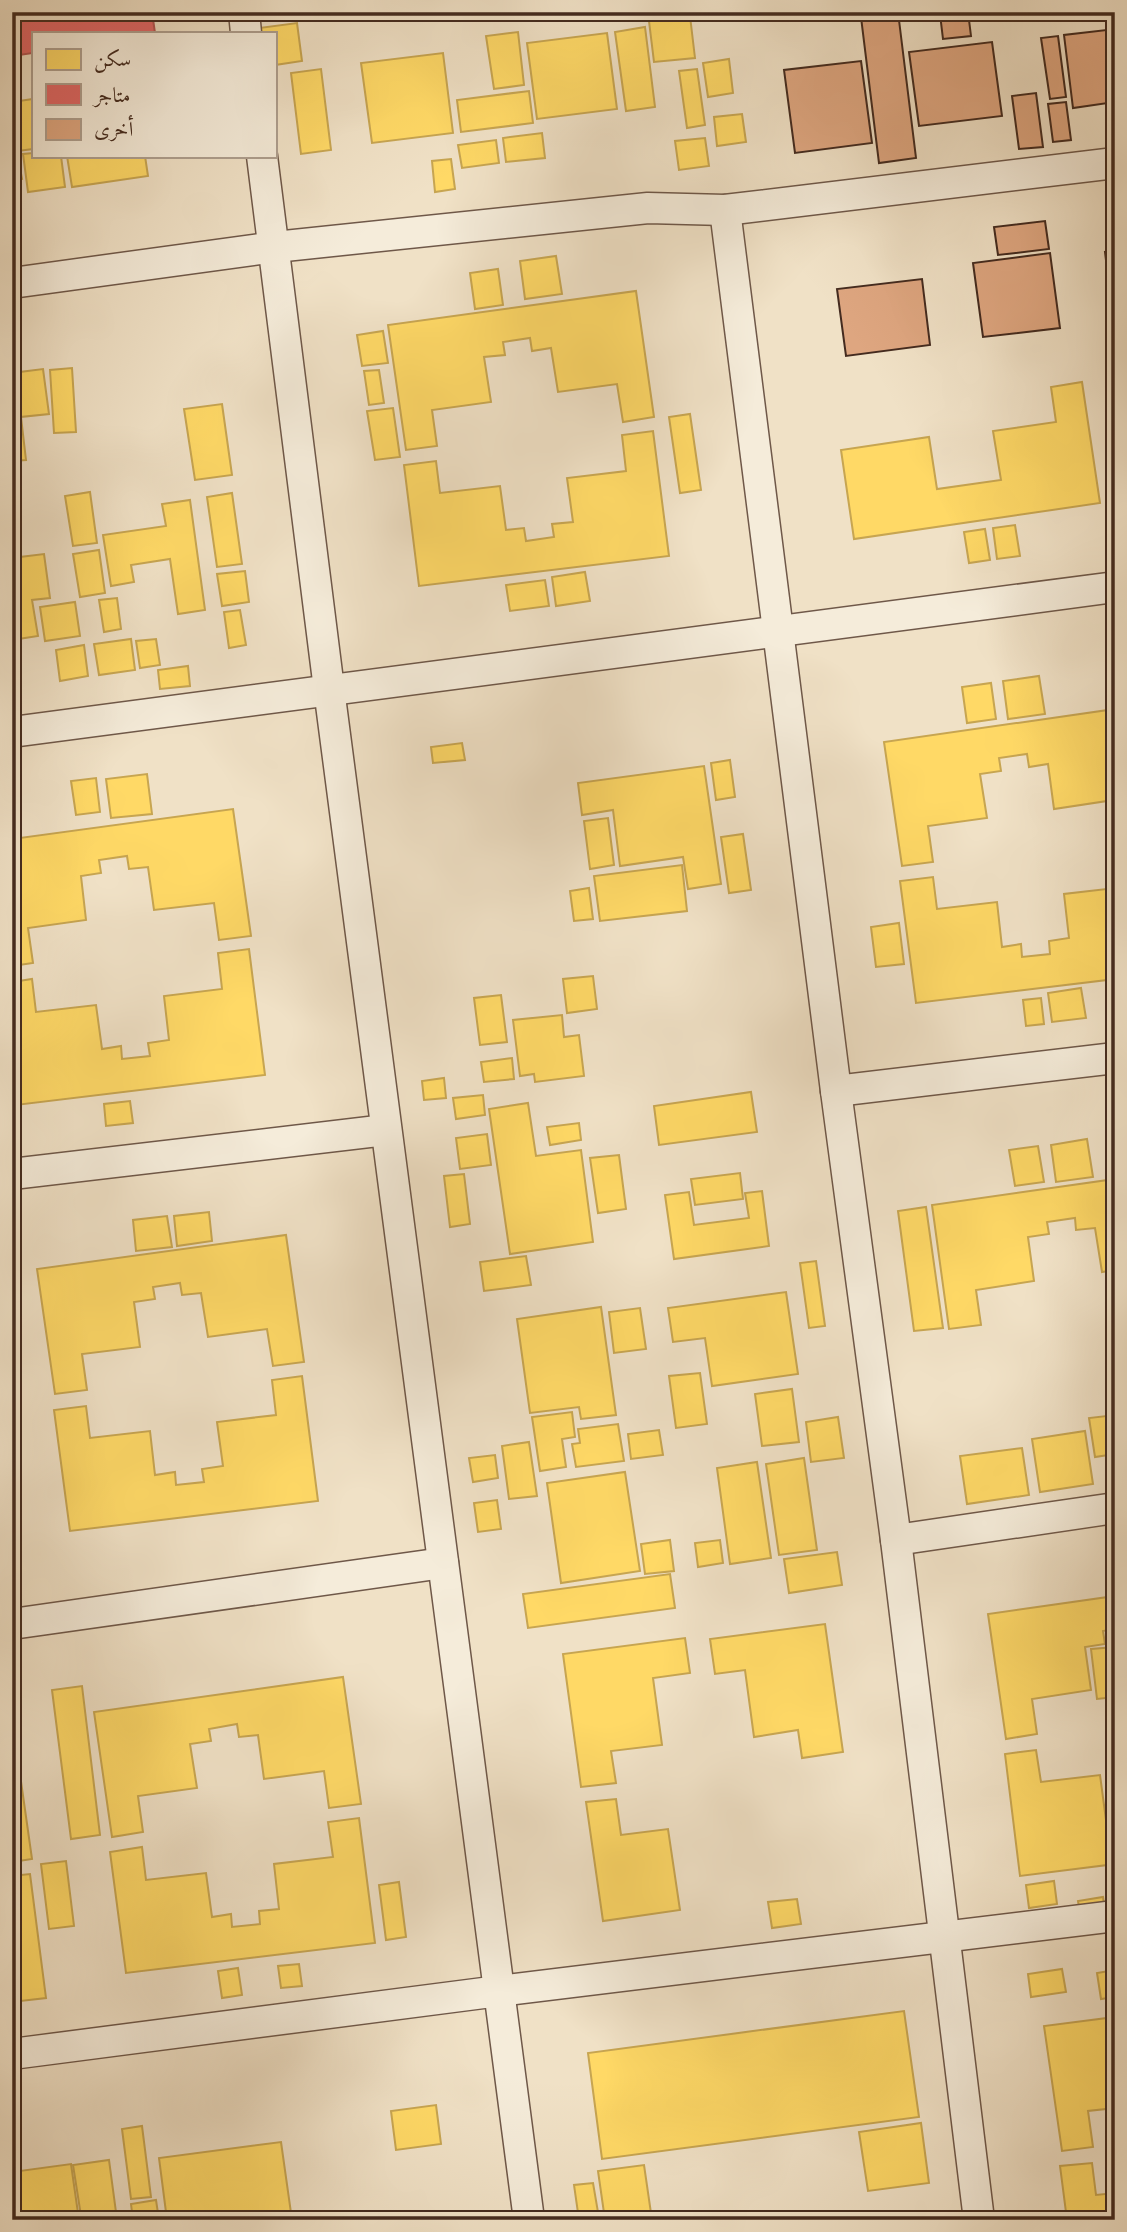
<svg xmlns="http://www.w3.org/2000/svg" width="1127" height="2232" font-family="'Sorts Mill Goudy',Amiri,serif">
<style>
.homes{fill:#ffd966;stroke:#c7a551;stroke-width:2}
.shops{fill:#e06666;stroke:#b15451;stroke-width:2}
.building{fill:#dea680;stroke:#442b1f;stroke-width:2}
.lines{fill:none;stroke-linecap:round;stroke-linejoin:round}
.minor-casing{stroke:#6f5849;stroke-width:33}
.minor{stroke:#f5ecda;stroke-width:30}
</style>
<rect width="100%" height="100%" fill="#f0e1c6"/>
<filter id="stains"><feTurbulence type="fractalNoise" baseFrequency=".00286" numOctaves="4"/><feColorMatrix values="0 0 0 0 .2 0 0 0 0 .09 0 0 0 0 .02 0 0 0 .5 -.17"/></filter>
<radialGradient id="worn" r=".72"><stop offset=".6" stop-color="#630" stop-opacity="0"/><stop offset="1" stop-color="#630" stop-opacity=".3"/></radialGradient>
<g class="homes">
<path d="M690,16L695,58L654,62L649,21Z"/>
<path d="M297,23L302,61L275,65V33H260L259,28Z"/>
<path d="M645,27L655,107L626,111L615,32Z"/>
<path d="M518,32L524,85L494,89L486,36Z"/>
<path d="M607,33L617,109L537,119L527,43Z"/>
<path d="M443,53L453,133L372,143L361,63Z"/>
<path d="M729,59L733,93L708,97L703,63Z"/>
<path d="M321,69L331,150L301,154L291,73Z"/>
<path d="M697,69L705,125L687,128L679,71Z"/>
<path d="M529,91L533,123L461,132L457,100Z"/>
<path d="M33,99V149L17,151L22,179L12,181V102Z"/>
<path d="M742,114L746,142L717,146L714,117Z"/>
<path d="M542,133L545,158L506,162L503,138Z"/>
<path d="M705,138L709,166L679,170L675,141Z"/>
<path d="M496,140L499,163L462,168L458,145Z"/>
<path d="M33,153V156H61L65,187L28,192L23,154Z"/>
<path d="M67,156H145L148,176L72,187Z"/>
<path d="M451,159L455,189L435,192L432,161Z"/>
<path d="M556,256L562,294L525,299L520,261Z"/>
<path d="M498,269L503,305L475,309L470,273Z"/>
<path d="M636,291L654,417L623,422L617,384L558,392L551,348L532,351L530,338L503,342L505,355L484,357L491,402L432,410L437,446L406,450L388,325Z"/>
<path d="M383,331L388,363L362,366L357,335Z"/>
<path d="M72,368L76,432L54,433L50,370Z"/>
<path d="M43,369L49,414L21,417L26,460L12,461V373Z"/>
<path d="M379,370L384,403L369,405L364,371Z"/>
<path d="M1082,382L1100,503L854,539L841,450L929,437L937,489L1001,480L993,431L1056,422L1051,387Z"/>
<path d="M222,404L232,475L195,480L184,409Z"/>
<path d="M393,408L400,457L375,460L367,411Z"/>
<path d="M690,414L701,490L680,493L669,417Z"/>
<path d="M653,431L669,556L419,586L404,465L436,461L440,493L500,486L506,530L524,528L526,541L554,537L552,524L573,522L567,478L626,471L622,435Z"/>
<path d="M90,492L97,543L73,546L65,496Z"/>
<path d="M232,493L242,564L217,567L207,497Z"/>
<path d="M190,500L205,610L178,614L170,559L131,565L134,582L111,586L103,535L166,526L162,504Z"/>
<path d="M1015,525L1020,556L997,559L993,528Z"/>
<path d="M985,529L990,560L969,563L964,532Z"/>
<path d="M99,550L105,593L80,597L73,554Z"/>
<path d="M44,554L50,598L32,600L38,636L12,640V558Z"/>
<path d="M245,571L249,602L222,606L217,574Z"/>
<path d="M585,572L590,601L556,606L552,577Z"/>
<path d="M545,580L549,606L510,611L506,585Z"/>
<path d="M117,598L121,629L104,632L99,600Z"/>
<path d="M75,602L80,636L45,641L40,607Z"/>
<path d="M240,610L246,645L229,648L224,612Z"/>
<path d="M131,639L135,670L99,675L94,644Z"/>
<path d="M156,639L160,665L140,668L136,641Z"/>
<path d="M84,645L88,676L60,681L56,650Z"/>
<path d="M188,666L190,686L160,689L158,670Z"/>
<path d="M1039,676L1045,714L1008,719L1003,681Z"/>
<path d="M991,683L996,719L967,723L962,687Z"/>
<path d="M1115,709V807L1114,800L1054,809L1048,764L1029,767L1027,754L999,758L1001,771L980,774L987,818L928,826L933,862L902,866L884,742Z"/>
<path d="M462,743L465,760L433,763L431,747Z"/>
<path d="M730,760L735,797L716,800L711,763Z"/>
<path d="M704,766L721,884L688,889L683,857L620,866L613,810L582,815L578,783Z"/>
<path d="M147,774L152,814L111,818L106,779Z"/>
<path d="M96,778L100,812L76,815L71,781Z"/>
<path d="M233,809L251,936L219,940L214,903L154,910L148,867L129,869L127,856L99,860L101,873L81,876L86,920L28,928L33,963L12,966V839Z"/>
<path d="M608,818L614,865L590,869L584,821Z"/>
<path d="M743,834L751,890L729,893L721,837Z"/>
<path d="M682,865L687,911L600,921L594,876Z"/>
<path d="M933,877L937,909L997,902L1002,947L1021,944L1022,957L1050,954L1049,941L1069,938L1064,894L1115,888V979L916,1003L900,881Z"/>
<path d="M589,888L593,919L574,921L570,891Z"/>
<path d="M899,923L904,964L876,967L871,927Z"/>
<path d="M249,949L265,1075L16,1105L12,1078V982L32,979L36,1012L96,1005L102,1049L121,1046L122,1059L150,1056L148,1043L169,1040L164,996L222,989L218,953Z"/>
<path d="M593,976L597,1009L567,1013L563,979Z"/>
<path d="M1081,988L1086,1018L1052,1022L1048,993Z"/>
<path d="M501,995L507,1042L480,1045L474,998Z"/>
<path d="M1041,998L1044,1024L1026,1026L1023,1000Z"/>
<path d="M562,1015L564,1037L579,1035L584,1076L535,1082L534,1074L520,1076L513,1020Z"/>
<path d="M512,1058L514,1079L484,1082L481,1062Z"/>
<path d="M444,1078L446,1098L424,1100L422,1081Z"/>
<path d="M751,1092L757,1132L659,1145L654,1106Z"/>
<path d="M483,1095L485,1115L456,1119L453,1098Z"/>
<path d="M130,1101L133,1123L106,1126L104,1104Z"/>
<path d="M528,1103L536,1156L581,1150L593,1242L510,1254L489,1109Z"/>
<path d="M579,1123L581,1140L550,1145L547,1127Z"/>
<path d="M487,1134L491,1165L460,1169L456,1138Z"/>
<path d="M1087,1139L1093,1177L1056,1182L1051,1145Z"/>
<path d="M1038,1146L1044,1182L1015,1186L1009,1150Z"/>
<path d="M619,1155L626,1209L598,1213L590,1158Z"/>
<path d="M740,1173L743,1199L695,1205L691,1179Z"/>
<path d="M464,1174L470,1224L450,1227L444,1176Z"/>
<path d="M1115,1179V1270L1102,1272L1095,1228L1076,1230L1075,1218L1047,1222L1049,1234L1028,1237L1034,1281L976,1290L981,1325L949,1329L932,1205Z"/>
<path d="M762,1191L769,1246L674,1259L665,1195L689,1192L694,1225L749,1218L745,1193Z"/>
<path d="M926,1207L943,1328L914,1331L898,1211Z"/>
<path d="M209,1212L212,1241L177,1246L174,1216Z"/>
<path d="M167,1216L172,1247L136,1251L133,1220Z"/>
<path d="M286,1235L304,1362L273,1366L267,1329L208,1337L201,1293L182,1295L180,1283L153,1287L155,1299L134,1302L140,1347L82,1354L87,1390L55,1394L37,1269Z"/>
<path d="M526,1256L531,1285L484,1291L480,1262Z"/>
<path d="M816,1261L825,1326L809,1328L800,1263Z"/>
<path d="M786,1292L798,1374L712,1386L705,1338L673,1342L668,1308Z"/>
<path d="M601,1307L616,1415L581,1419L579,1407L530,1413L517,1319Z"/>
<path d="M640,1308L646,1349L614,1353L609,1312Z"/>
<path d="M700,1373L707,1424L676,1428L669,1376Z"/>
<path d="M302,1376L318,1501L70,1531L54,1410L86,1406L90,1438L150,1431L155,1475L175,1472L176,1485L204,1482L202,1469L223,1466L217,1422L276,1415L272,1380Z"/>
<path d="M792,1389L799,1442L762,1446L755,1394Z"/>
<path d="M572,1412L575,1437L562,1439L566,1467L540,1471L532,1417Z"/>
<path d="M1115,1415V1454L1095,1457L1089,1418Z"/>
<path d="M838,1417L844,1458L811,1462L806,1422Z"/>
<path d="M618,1424L624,1461L576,1467L572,1444L580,1443L578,1429Z"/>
<path d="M659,1430L663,1455L631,1459L628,1434Z"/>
<path d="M1085,1431L1093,1484L1040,1492L1032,1439Z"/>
<path d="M529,1442L537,1496L509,1499L502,1446Z"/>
<path d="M1022,1448L1029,1495L967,1504L960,1456Z"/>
<path d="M495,1455L498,1478L473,1482L469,1458Z"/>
<path d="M804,1458L817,1550L779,1555L766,1464Z"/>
<path d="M757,1462L771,1558L730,1564L717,1468Z"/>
<path d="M625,1472L640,1571L561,1583L547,1483Z"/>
<path d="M497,1500L501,1529L478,1532L474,1503Z"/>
<path d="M670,1540L674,1571L645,1574L641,1544Z"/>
<path d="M720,1540L723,1563L698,1567L695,1543Z"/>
<path d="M837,1552L842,1585L789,1593L784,1559Z"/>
<path d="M670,1574L675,1608L528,1628L523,1594Z"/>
<path d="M1115,1596V1629L1103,1631L1105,1644L1085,1647L1091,1690L1032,1699L1037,1734L1006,1739L988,1614Z"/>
<path d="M825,1624L843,1752L802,1758L798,1730L754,1737L745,1670L715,1674L710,1639Z"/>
<path d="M685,1638L690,1673L653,1678L662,1745L611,1751L616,1783L581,1787L563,1654Z"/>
<path d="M1115,1647V1697L1097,1699L1091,1649Z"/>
<path d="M343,1677L361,1804L329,1808L324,1771L264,1779L258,1735L239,1737L237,1724L209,1729L211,1741L190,1744L197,1788L138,1796L143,1832L112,1837L94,1712Z"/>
<path d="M82,1686L100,1835L71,1839L52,1690Z"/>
<path d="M14,1732L32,1859L12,1862V1733Z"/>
<path d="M1036,1750L1041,1782L1100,1775L1106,1820L1115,1818V1864L1020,1876L1005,1754Z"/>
<path d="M616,1799L621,1835L668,1829L680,1910L603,1921L586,1802Z"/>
<path d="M359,1818L375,1943L126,1973L110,1852L142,1847L146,1880L206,1873L212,1917L231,1914L232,1927L260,1924L259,1911L279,1909L274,1864L333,1857L328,1822Z"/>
<path d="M66,1861L74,1926L49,1929L41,1864Z"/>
<path d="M1115,1869V1896L1109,1897L1106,1870Z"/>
<path d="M30,1874L46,1998L12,2002V1876Z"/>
<path d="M1054,1881L1057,1904L1029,1908L1026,1885Z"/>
<path d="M399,1882L406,1937L386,1940L379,1885Z"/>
<path d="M1103,1897L1106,1917L1081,1920L1078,1901Z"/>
<path d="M797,1899L801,1924L772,1928L768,1902Z"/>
<path d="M299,1964L302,1986L281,1988L278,1966Z"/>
<path d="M238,1968L242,1995L222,1998L218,1971Z"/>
<path d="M1062,1969L1066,1992L1031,1997L1028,1974Z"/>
<path d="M1115,1970V1997L1101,1999L1097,1973Z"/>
<path d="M904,2011L919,2117L602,2159L588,2053Z"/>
<path d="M1115,2017V2108L1088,2111L1093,2147L1062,2151L1044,2026Z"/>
<path d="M436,2105L441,2144L396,2150L391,2111Z"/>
<path d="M921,2123L929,2183L868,2191L859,2132Z"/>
<path d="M142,2126L151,2197L131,2199L122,2129Z"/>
<path d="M281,2142L292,2220H167L159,2158Z"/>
<path d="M109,2160L116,2212L81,2216L73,2165Z"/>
<path d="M1092,2163L1096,2195L1115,2193V2220H1067L1060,2166Z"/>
<path d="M71,2164L79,2220H12V2172Z"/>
<path d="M644,2165L652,2220H605L598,2171Z"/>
<path d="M593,2183L599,2218L579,2220L574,2185Z"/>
<path d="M156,2200L159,2220H133L131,2204Z"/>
</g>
<path class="shops" d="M12,12H152L155,33H33V53L12,56Z"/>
<g class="building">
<path d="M898,12L916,158L879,163L861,17Z"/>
<path d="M953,12H968L971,36L943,39L940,14Z"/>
<path d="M1115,29V102L1073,108L1064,35Z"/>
<path d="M1058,36L1066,97L1050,99L1041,38Z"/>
<path d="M992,42L1002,116L919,126L909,52Z"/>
<path d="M861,61L872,143L795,153L784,70Z"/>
<path d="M1036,93L1043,147L1019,149L1012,96Z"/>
<path d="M1066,102L1071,140L1053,142L1048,104Z"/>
<path d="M1045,221L1049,249L998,255L994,227Z"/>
<path d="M1115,251V327H1114L1105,252Z"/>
<path d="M1050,253L1060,328L983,337L973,263Z"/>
<path d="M922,279L930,345L846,356L837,289Z"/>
</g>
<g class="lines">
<g class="minor-casing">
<g id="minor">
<path d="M244,12L246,33"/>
<path d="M262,156L329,689L529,2220"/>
<path d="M725,210L836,1091L896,1540L979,2220"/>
<path d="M12,283L275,247L648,208L725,210L1115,163"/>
<path d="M12,732L1115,587"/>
<path d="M836,1091L1115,1058"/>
<path d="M12,1174L386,1130"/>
<path d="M896,1540L1115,1508"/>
<path d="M12,1624L443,1563"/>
<path d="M12,2054L499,1991L1115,1916"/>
</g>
</g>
<use href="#minor" class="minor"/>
</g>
<rect width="1127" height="2232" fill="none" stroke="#f0e1c6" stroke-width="42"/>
<rect x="14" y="14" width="1099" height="2204" fill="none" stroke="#442b1f" stroke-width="3.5"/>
<rect x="21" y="21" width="1085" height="2190" fill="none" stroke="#442b1f" stroke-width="2"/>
<rect x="32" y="32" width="245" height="126" fill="#f5ecda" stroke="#ae9f8f" stroke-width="2"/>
<rect x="46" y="49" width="35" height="21" fill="#ffd966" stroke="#ae9f8f" stroke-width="2"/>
<text x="94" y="66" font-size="21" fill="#442b1f">سكن</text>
<rect x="46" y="84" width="35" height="21" fill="#e06666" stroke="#ae9f8f" stroke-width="2"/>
<text x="94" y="102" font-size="21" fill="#442b1f">متاجر</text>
<rect x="46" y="119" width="35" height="21" fill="#dea680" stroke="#ae9f8f" stroke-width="2"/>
<text x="94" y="136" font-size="21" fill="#442b1f">أخرى</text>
<rect width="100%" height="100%" filter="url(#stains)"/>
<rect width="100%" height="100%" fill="url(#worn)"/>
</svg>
